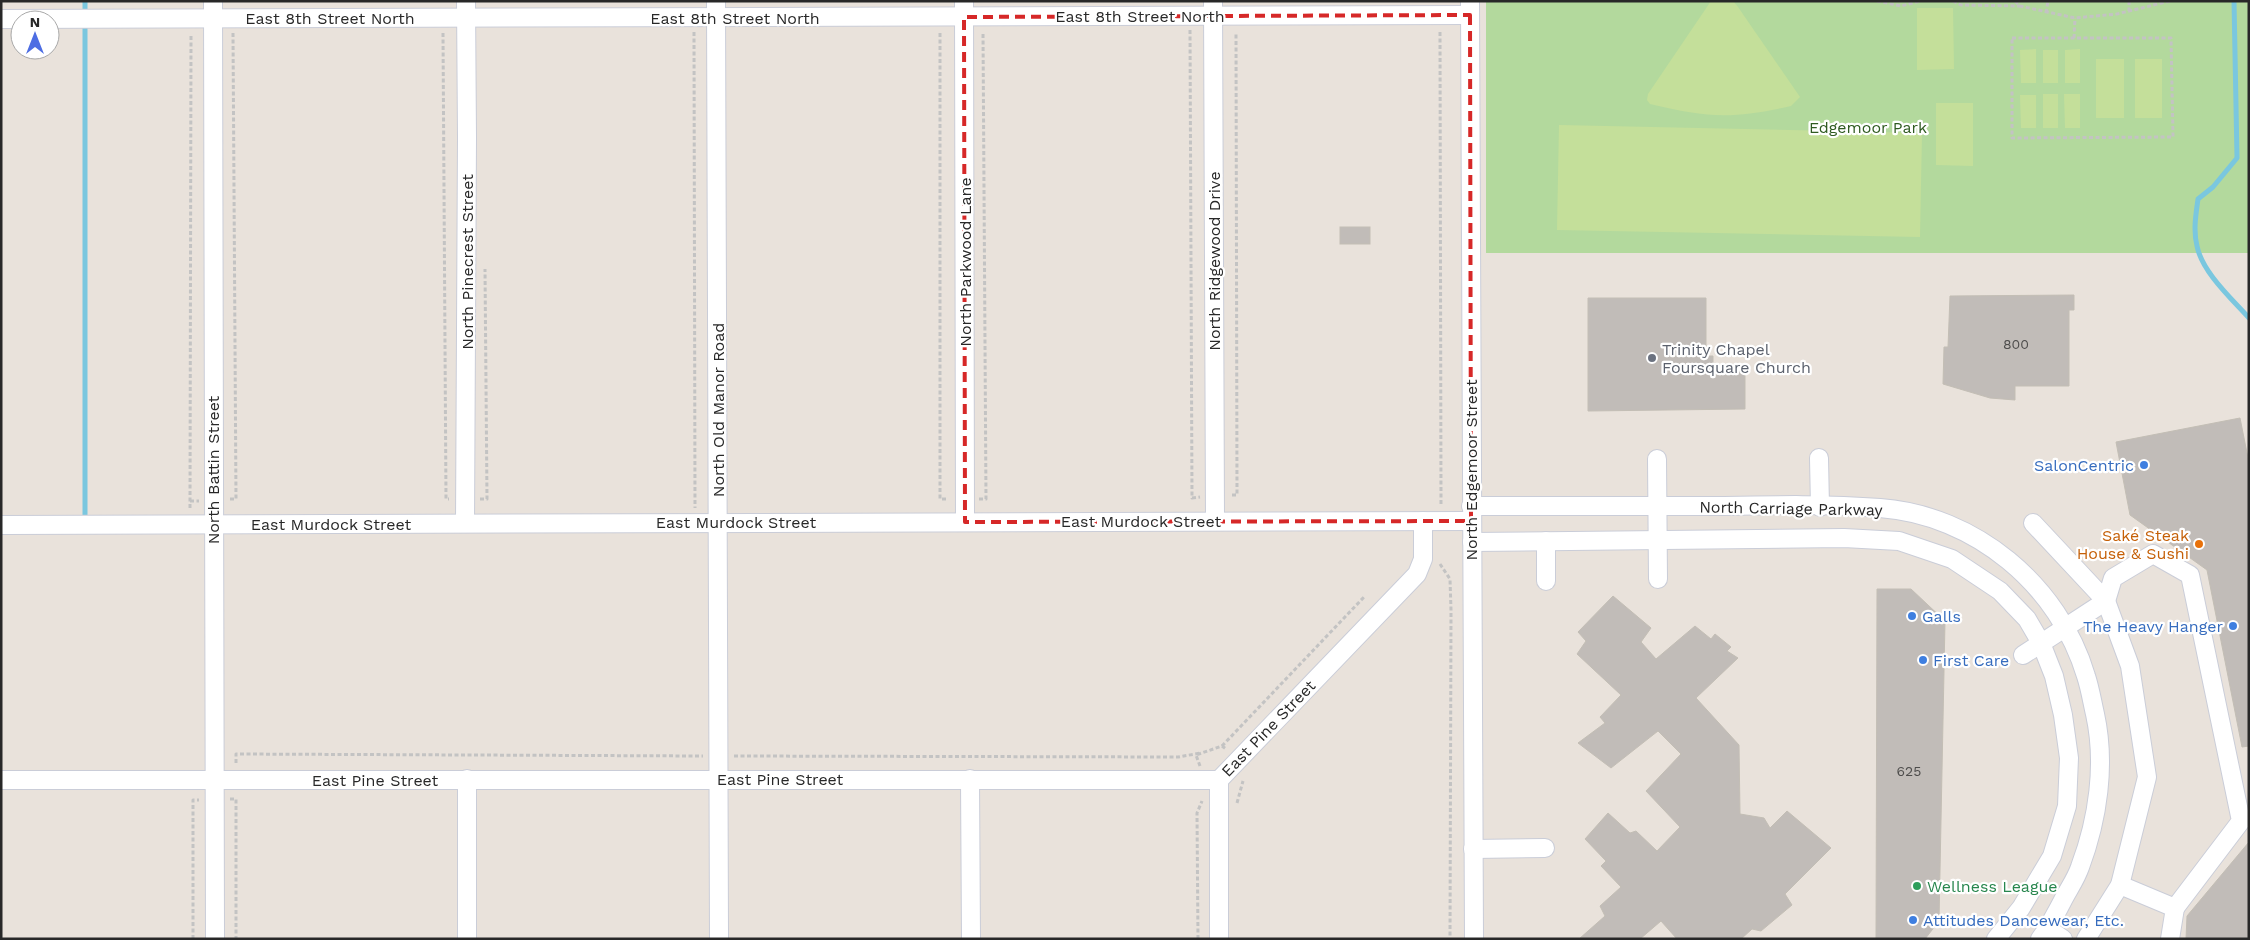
<svg xmlns="http://www.w3.org/2000/svg" width="2250" height="940" font-family="'Work Sans',sans-serif">
<style>
.green{fill:#b3d99d}
.pitch{fill:#c4df9a}
.lines{fill:none;stroke-linecap:round;stroke-linejoin:round}
.stream{stroke:#7ac7df;stroke-width:5}
.building{fill:#c1bcb8;stroke:#c3beb5}
.minor-casing{stroke:#cacdd8;stroke-width:20}
.path{stroke:#c3c3c3;stroke-width:3;stroke-dasharray:4 2.5;stroke-linecap:butt}
.minor{stroke:#fff;stroke-width:18}
.marked{fill:none;stroke:#d62828;stroke-width:4;stroke-dasharray:10 6;stroke-linejoin:round}
.worship-dot{fill:#6b7280;stroke:#fff;stroke-width:2}
.shop-dot{fill:#3f7fe0;stroke:#fff;stroke-width:2}
.food-dot{fill:#e8710a;stroke:#fff;stroke-width:2}
.leisure-dot{fill:#2e9e5b;stroke:#fff;stroke-width:2}
.labels{text-anchor:middle;stroke-width:4.5;stroke-linejoin:round;paint-order:stroke}
.number-label{font-size:14px;fill:#4e4d4c}
.street-label{font-size:16px;fill:#282828;stroke:#fff}
.park-label{font-size:16px;fill:#2f5b21;stroke:#fff}
.worship-label{font-size:16px;fill:#5b616d;stroke:#fff;text-anchor:start}
.shop-label{font-size:16px;fill:#366cbe;stroke:#fff;text-anchor:start}
.food-label{font-size:16px;fill:#c56008;stroke:#fff;text-anchor:end}
.leisure-label{font-size:16px;fill:#27864d;stroke:#fff;text-anchor:start}
</style>
<rect width="100%" height="100%" fill="#e9e2db"/>
<rect class="green" x="1486" y="1" width="763" height="252"/>
<g class="pitch">
<path d="M1711,1H1733L1738,7L1800,97L1791,106C1734,119 1707,118 1650,104L1647,100L1648,94Z"/>
<path d="M1917,8H1953L1954,69L1917,70Z"/>
<path d="M2036,49V83H2021L2020,50Z"/>
<path d="M2080,49V83H2065V50Z"/>
<rect x="2043" y="50" width="15" height="33"/>
<rect x="2096" y="59" width="28" height="59"/>
<rect x="2135" y="59" width="27" height="59"/>
<rect x="2043" y="94" width="15" height="34"/>
<path d="M2064,94H2080V128H2065Z"/>
<path d="M2020,95H2036V128H2021Z"/>
<path d="M1936,103H1973V166L1936,165Z"/>
<path d="M1559,125L1922,133L1920,237L1557,230Z"/>
</g>
<g class="lines">
<g class="stream">
<path d="M2234,1L2237,158L2213,187L2198,199C2196,214 2193,230 2197,246C2202,272 2232,299 2249,318"/>
<path d="M85,521V1"/>
</g>
</g>
<g class="building">
<rect x="1340" y="227" width="30" height="17"/>
<path d="M2074,295V310H2069V386H2015V400L1990,398L1943,384L1944,347H1948L1950,296Z"/>
<path d="M1588,298H1706V356H1713V370H1745V409L1588,411Z"/>
<path d="M2240,418L2249,463V746L2242,747L2207,570L2130,515L2116,442Z"/>
<path d="M1877,589H1911L1945,621L1939,921L1925,939H1876Z"/>
<path d="M1613,596L1651,628L1641,642L1656,659L1695,626L1711,639L1715,634L1731,647L1727,651L1738,658L1696,698L1739,745L1740,814L1764,818L1770,828L1787,811L1831,848L1785,894L1792,905L1761,931L1752,929L1741,939H1677L1661,921L1640,939H1579L1605,916L1600,906L1621,887L1601,866L1606,861L1585,839L1608,813L1630,833L1636,831L1657,851L1680,827L1646,791L1681,754L1658,731L1611,768L1578,743L1605,723L1600,717L1621,695L1577,654L1586,641L1578,632Z"/>
<path d="M2249,842V939H2186L2187,916Z"/>
</g>
<g class="lines">
<g class="minor-casing">
<g id="minor">
<path d="M213,1L215,939"/>
<path d="M716,1L719,939"/>
<path d="M964,1L965,522"/>
<path d="M1213,1L1215,521"/>
<path d="M1470,1L1474,939"/>
<path d="M1,19L1470,15"/>
<path d="M1819,458L1820,507"/>
<path d="M1657,459L1658,579"/>
<path d="M1471,506C1556,506 1640,506 1724,506C1776,505 1829,504 1880,508C1975,515 2059,585 2086,676C2090,688 2092,701 2095,714C2106,764 2098,819 2080,867C2076,879 2068,890 2062,902C2055,915 2049,927 2040,939"/>
<path d="M465,523L467,138L466,1"/>
<path d="M2033,523L2106,601L2130,666L2147,777L2120,885L2086,939"/>
<path d="M1,525L1471,521"/>
<path d="M1546,541V581"/>
<path d="M1472,542L1844,538L1899,541L1952,559L2000,591L2027,619L2041,643L2054,676L2063,715L2069,758L2067,806L2052,856L2021,908L1996,939"/>
<path d="M2023,655L2106,601L2113,578L2153,554L2190,575L2241,821L2175,908L2120,885"/>
<path d="M467,779V939"/>
<path d="M970,779L971,939"/>
<path d="M1,780H1219L1417,574L1423,559V521"/>
<path d="M1219,780V939"/>
<path d="M1473,849L1545,848"/>
<path d="M2048,929L2063,939"/>
<path d="M2170,939L2175,908"/>
</g>
</g>
<g class="path">
<path d="M1877,1L1901,6L1920,1"/>
<path d="M1953,1L1961,5L2020,6"/>
<path d="M2015,1L2020,6L2075,18L2117,14L2170,1"/>
<path d="M2129,1V11"/>
<path d="M2046,13L2048,1"/>
<path d="M1190,30L1192,498L1200,497"/>
<path d="M694,32L695,508"/>
<path d="M1440,32L1441,506"/>
<path d="M443,33L446,499H449"/>
<path d="M940,33V499H948"/>
<path d="M2012,38H2171L2173,137L2012,138Z"/>
<path d="M2074,38L2075,18"/>
<path d="M1232,495H1237L1236,32"/>
<path d="M230,499H236L233,33"/>
<path d="M480,499H487L485,269"/>
<path d="M979,499H986L983,32"/>
<path d="M190,501H199"/>
<path d="M190,508L191,34"/>
<path d="M1440,564L1450,579L1451,610L1450,939"/>
<path d="M1222,746L1365,596"/>
<path d="M734,756L1178,757L1201,753"/>
<path d="M236,763V754L703,756"/>
<path d="M1200,766L1196,755L1222,746L1226,749"/>
<path d="M230,799H236V939"/>
<path d="M1237,803L1243,781"/>
<path d="M193,939V800H199"/>
<path d="M1198,939L1197,813L1202,801"/>
</g>
<use href="#minor" class="minor"/>
</g>
<path class="marked" d="M1470,15L1471,521L965,522L964,17Z"/>
<circle class="worship-dot" cx="1652" cy="358" r="5"/>
<g class="shop-dot">
<circle cx="2144" cy="465" r="5"/>
<circle cx="1912" cy="616" r="5"/>
<circle cx="2233" cy="626" r="5"/>
<circle cx="1923" cy="660" r="5"/>
<circle cx="1913" cy="920" r="5"/>
</g>
<circle class="food-dot" cx="2199" cy="544" r="5"/>
<circle class="leisure-dot" cx="1917" cy="886" r="5"/>
<g class="labels">
<g class="number-label">
<text x="2016" y="349">800</text>
<text x="1909" y="776">625</text>
</g>
<g class="street-label">
<text x="1140" y="22">East 8th Street North</text>
<text x="330" y="24">East 8th Street North</text>
<text x="735" y="24">East 8th Street North</text>
<text transform="translate(1214 261) rotate(-90)" y="6">North Ridgewood Drive</text>
<text transform="translate(467 262) rotate(-90)" y="6">North Pinecrest Street</text>
<text transform="translate(965 262) rotate(-90)" y="6">North Parkwood Lane</text>
<text transform="translate(718 410) rotate(-90)" y="6">North Old Manor Road</text>
<text transform="translate(213 470) rotate(-90)" y="6">North Battin Street</text>
<text transform="translate(1471 470) rotate(-90)" y="6">North Edgemoor Street</text>
<text transform="translate(1791 508) rotate(1)" y="6">North Carriage Parkway</text>
<text x="1141" y="527">East Murdock Street</text>
<text x="736" y="528">East Murdock Street</text>
<text x="331" y="530">East Murdock Street</text>
<text transform="translate(1268 728) rotate(-46)" y="6">East Pine Street</text>
<text x="780" y="785">East Pine Street</text>
<text x="375" y="786">East Pine Street</text>
</g>
<g class="park-label">
<text x="1868" y="133">Edgemoor Park</text>
</g>
<g class="worship-label">
<text x="1662" y="355">Trinity Chapel<tspan x="1662" dy="18">Foursquare Church</tspan></text>
</g>
<g class="shop-label">
<text x="2134" y="471" text-anchor="end">SalonCentric</text>
<text x="1922" y="622">Galls</text>
<text x="2223" y="632" text-anchor="end">The Heavy Hanger</text>
<text x="1933" y="666">First Care</text>
<text x="1923" y="926">Attitudes Dancewear, Etc.</text>
</g>
<g class="food-label">
<text x="2189" y="541">Saké Steak<tspan x="2189" dy="18">House &amp; Sushi</tspan></text>
</g>
<g class="leisure-label">
<text x="1927" y="892">Wellness League</text>
</g>
</g>
<rect width="2250" height="940" fill="none" stroke="#282828" stroke-width="5"/>
<g transform="translate(35 35)"><circle r="24" fill="#ffffff" stroke="#a9a9a9"/>
<path d="M0-4L9 19L0 12L-9 19Z" fill="#4d6de3"/>
<text y="-8" font-size="14" font-weight="bold" text-anchor="middle" fill="#282828">N</text>
</g>
</svg>
